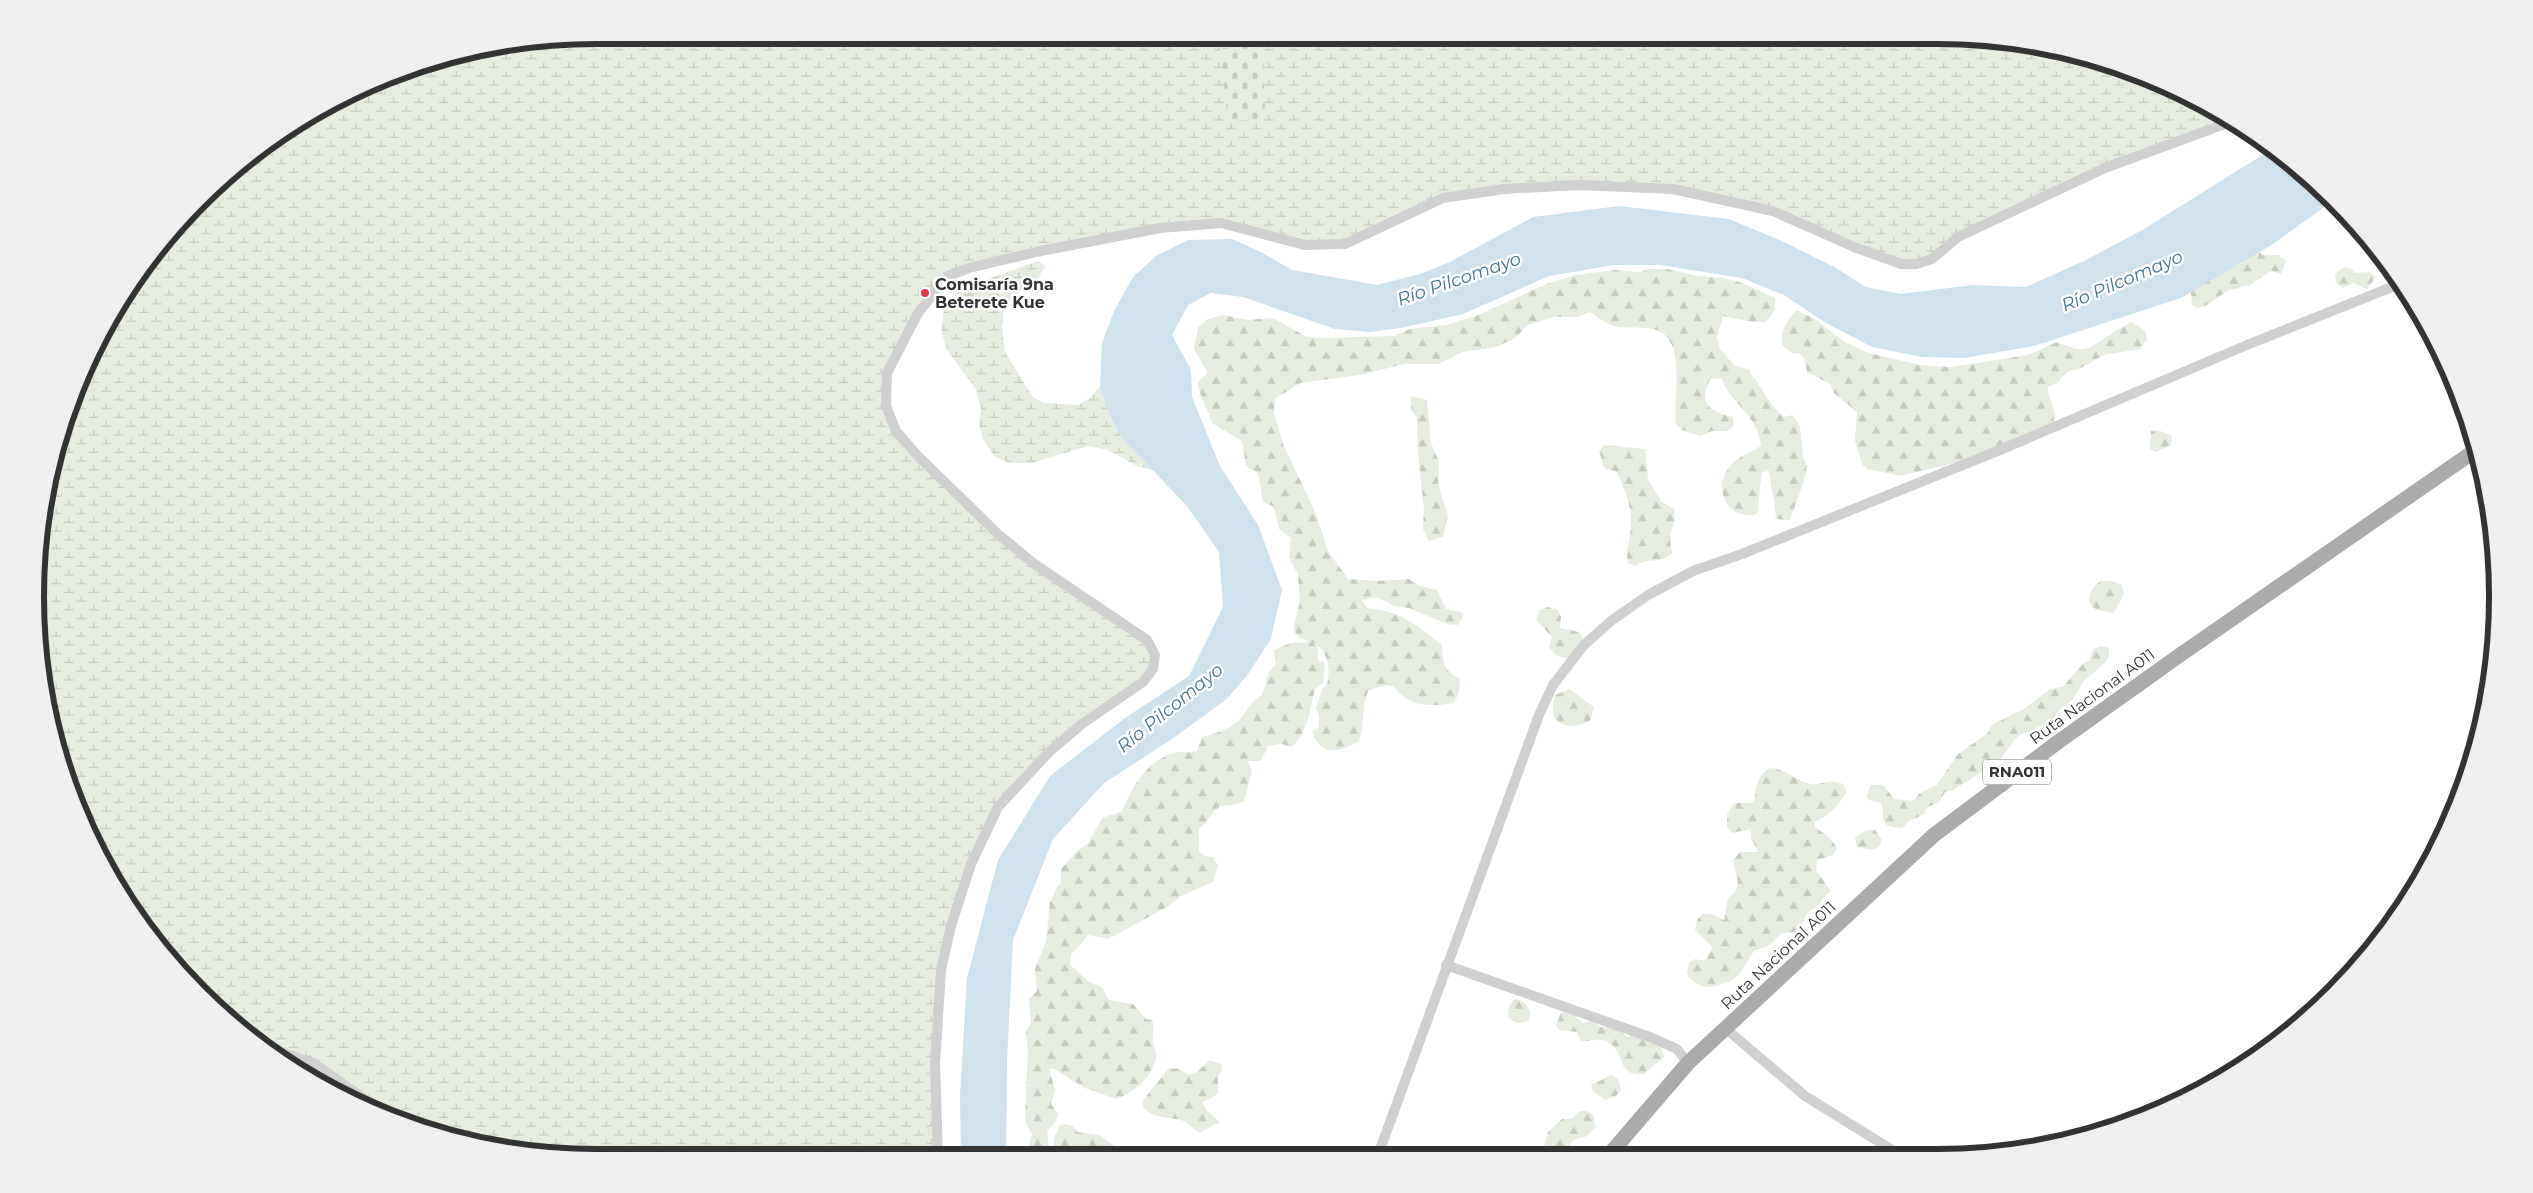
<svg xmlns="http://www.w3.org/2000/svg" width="2533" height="1193" font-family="Montserrat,sans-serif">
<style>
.forest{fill:url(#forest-firs)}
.wetland{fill:url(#wetland-marsh)}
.cemetery{fill:url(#cemetery-stones)}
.water{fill:#cfe2ee}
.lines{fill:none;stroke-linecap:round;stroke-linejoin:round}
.minor{stroke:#d0d0d0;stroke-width:10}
.primary{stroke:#ababab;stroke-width:15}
.poi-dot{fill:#e63946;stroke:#fff;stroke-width:2}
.labels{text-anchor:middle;stroke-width:5;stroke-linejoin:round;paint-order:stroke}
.shield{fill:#fff;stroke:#707070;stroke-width:1}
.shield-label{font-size:15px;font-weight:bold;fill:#333}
.poi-label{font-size:16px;font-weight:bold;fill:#333;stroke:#fff;text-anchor:start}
.street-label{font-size:16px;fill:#333;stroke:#fff}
.water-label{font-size:18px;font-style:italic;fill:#3f7597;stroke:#fff}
.rim{fill:none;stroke:#333;stroke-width:6}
</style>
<defs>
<pattern id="forest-firs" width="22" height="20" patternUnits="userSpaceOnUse" patternTransform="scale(1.25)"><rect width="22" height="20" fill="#e6ecdf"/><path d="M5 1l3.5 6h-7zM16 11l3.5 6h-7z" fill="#c6cbc0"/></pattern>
<pattern id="wetland-marsh" width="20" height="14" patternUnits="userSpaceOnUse" patternTransform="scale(1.25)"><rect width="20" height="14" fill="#e6ecdf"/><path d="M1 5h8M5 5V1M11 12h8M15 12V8" fill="none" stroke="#c6cbc0"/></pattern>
<pattern id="cemetery-stones" width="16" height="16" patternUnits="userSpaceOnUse" patternTransform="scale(1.25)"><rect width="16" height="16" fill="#e6ecdf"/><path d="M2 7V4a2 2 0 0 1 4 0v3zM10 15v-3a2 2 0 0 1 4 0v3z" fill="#c6cbc0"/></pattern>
</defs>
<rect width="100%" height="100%" fill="#fff"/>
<g class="forest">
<path d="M2257,248L2262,255H2278L2286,261L2281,274L2271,271L2250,285L2227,291L2207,305L2197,308L2192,305L2191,292L2210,277L2240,264L2248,254Z"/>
<path d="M2344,267L2350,268L2355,273L2369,272L2376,277L2367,289L2353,283L2343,288L2336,283L2335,274Z"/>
<path d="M1650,269H1667L1697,276L1723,278L1742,283L1775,298V310L1766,322H1753L1723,316L1717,338L1720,349L1734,365L1749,370L1772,405L1783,417L1793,415L1800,427L1803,457L1807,466L1804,481L1790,520L1776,519C1775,502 1771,487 1769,471L1762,472L1757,514C1731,521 1714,494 1726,472C1733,458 1749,453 1761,446C1758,414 1730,404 1722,379L1711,378C1697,402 1709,412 1733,417L1734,426L1727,431H1712L1700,436L1682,430L1676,424C1674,401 1679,377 1675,355C1668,322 1645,329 1620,327C1609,326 1599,319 1590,312L1577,317H1553L1528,325L1514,339L1496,347L1463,352L1439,364H1404L1360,375L1300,383L1275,399L1274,413L1283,444L1316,514L1328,551L1348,579L1377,581L1409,579L1420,586L1437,590L1446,609L1464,613L1458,625L1447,624L1409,608L1394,606L1377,597L1362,600L1367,608C1401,611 1415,624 1442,645C1443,663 1443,670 1460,679L1459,692L1454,703C1429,707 1409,707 1393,686L1384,685L1368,691C1361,708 1365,724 1359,741C1340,752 1319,758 1313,731L1319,727V716L1316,708L1322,689L1327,684C1331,670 1328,648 1312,643L1318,647V660L1325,663L1323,683L1315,689C1310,710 1308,731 1292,747L1281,744L1268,746L1261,761H1248L1252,771L1244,801C1234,807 1224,803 1218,808C1210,814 1207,823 1199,829V851L1205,856L1212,857L1218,865L1213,882L1181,896L1169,906L1108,939L1089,935L1071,954L1070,965C1076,969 1080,974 1085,979C1098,989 1099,979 1109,1000L1133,1004L1146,1019L1152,1020C1155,1029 1152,1034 1153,1043C1154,1048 1157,1053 1156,1058C1151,1078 1134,1093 1116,1099L1085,1088L1053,1068L1049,1069L1055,1090L1051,1104L1058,1114L1056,1121L1047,1131L1050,1156H1034L1028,1149L1032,1134L1026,1124L1025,1112L1028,1051L1026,1032L1031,1022L1029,999L1037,991L1035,968L1046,942L1050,902L1057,887L1061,883V869L1079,849L1088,844L1102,818L1122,811C1132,787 1146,762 1171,754C1181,750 1188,754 1197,751L1202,737C1215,734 1231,729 1241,718C1248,709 1251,701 1262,695L1269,672L1276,664L1274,650L1290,643L1309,642L1298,637L1293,629L1300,601L1298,575L1289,557L1291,538L1279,529L1274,507L1263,502L1258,473L1246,466L1242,441L1212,423C1208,408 1199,398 1198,382L1208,373L1194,349L1198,327L1208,319L1223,315L1248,320L1273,318L1305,336L1317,338L1393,336L1410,329L1446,325L1476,316L1549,283L1576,275L1616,270L1639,272Z"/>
<path d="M1797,310L1816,320L1845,342L1869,353L1920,365L1951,367L2028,355L2057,342C2065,345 2074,350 2084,349C2092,349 2120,326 2132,322L2145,331L2147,339L2140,349L2104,355L2081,368L2067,372L2057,383L2048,387C2048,406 2059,404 2052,429L1962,461L1901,476L1868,469L1862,464L1855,441L1857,412L1834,393L1830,384L1807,372L1805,360L1800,354C1771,351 1782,324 1797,310Z"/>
<path d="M1411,396L1427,400L1431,443L1439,462L1438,484L1448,516L1443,537L1429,541L1423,529L1424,509L1418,454L1417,417L1411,410Z"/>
<path d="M2158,430L2172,436L2171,445L2156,452L2150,449L2151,431Z"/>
<path d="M1604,445L1645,449L1648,479L1661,501L1674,509L1675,518L1670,537L1672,554C1656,565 1650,556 1636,566L1628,563C1625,548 1632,535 1631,520C1631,503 1624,488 1617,472L1604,468L1599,451Z"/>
<path d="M2101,581H2112L2122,585L2124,594L2114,613C2108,612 2099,611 2094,608C2083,599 2093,586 2101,581Z"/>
<path d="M1548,607L1558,610L1561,617L1560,628L1579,632L1583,639L1574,658C1562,659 1556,657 1549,647L1552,637L1536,620L1540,610Z"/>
<path d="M2101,646L2109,648V657L2105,663L2084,681L2073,699L2060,709L2050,722L2018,736L1997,763L1953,790L1945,792L1939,803L1927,807L1924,814L1908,822L1902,828C1877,827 1886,819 1881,803L1869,800L1867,796L1870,785H1883L1894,799L1913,801L1919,794L1937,785L1957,755L1987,734L1992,725L2025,708L2049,690L2064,686L2080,666L2090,660L2093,649Z"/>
<path d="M1569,689L1594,707L1590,721C1567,732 1545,724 1555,695Z"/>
<path d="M1770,768C1787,769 1796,781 1810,784C1823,786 1832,777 1844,785L1846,792C1839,806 1829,816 1815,822V827L1830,838L1837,848L1833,855L1817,860L1816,870L1831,891L1822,899L1820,904L1806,914L1802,925L1795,932L1782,933L1768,946L1754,951L1738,976L1730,981L1712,987L1701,986L1689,978L1687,972L1689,963L1695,959L1705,961L1713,947L1695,930L1697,920L1703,914H1711L1724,920L1728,898L1736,891L1738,884L1733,860L1740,852H1758L1751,838V829L1732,833L1727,828V815L1734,803H1753C1758,787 1754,777 1770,768Z"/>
<path d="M1867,830H1875L1882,840L1879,847L1871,850L1857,847L1855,837Z"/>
<path d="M1514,999C1524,1000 1527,1005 1531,1014L1528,1021L1517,1023L1508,1018L1509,1007Z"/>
<path d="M1561,1012L1573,1015L1583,1023L1592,1021L1601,1027C1616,1029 1615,1023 1627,1037L1635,1034C1647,1039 1663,1042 1664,1057L1644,1074C1615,1077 1627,1053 1609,1043C1598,1036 1592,1043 1581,1041L1577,1032L1559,1030L1556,1026Z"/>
<path d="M1210,1060L1221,1064L1222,1070L1218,1077V1093L1212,1098L1202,1102L1207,1111L1220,1122L1199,1133C1195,1130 1189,1123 1184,1121C1171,1116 1146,1120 1142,1103L1145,1098L1169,1068L1179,1069L1189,1075L1198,1071Z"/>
<path d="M1611,1075L1618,1079L1621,1090L1616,1096L1605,1100L1593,1091L1591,1085Z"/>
<path d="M1579,1111H1586L1593,1115L1596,1127L1585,1137L1573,1140L1564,1155H1547L1543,1152L1548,1132L1562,1119L1573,1118Z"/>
<path d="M1065,1124L1072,1126L1078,1132L1100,1135L1113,1145L1126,1152V1156L1094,1154L1092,1156H1053L1054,1138L1060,1125Z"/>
</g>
<g class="wetland">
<path d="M597,35H1937L2046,46L2152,78L2233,121L2105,168L1958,237L1932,259L1901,264L1773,211L1673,189L1579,185L1443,198L1345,244L1324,246L1242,226L1160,228L948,276L918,313L885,389L896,431L998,534L1147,640L1153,669L1082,724L998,807L982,837L941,970L938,1157L596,1158L487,1147L393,1119L315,1064L261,1045L226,1018L151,938L93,845L65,777L40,670L35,596L46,487L78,382L129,285L175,226L254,151L316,110L416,65L487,46Z"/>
<path d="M1038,261L1045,266L1038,278L1011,298L1004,307L1002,326L1005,352L1033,397L1044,403L1078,405L1090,398L1100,386L1108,412L1122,438L1153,470L1137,466L1108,450L1088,446L1031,463H1009L994,456L983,439L979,424L981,408L976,389L947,350L941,330L944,310L960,289Z"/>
</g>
<path class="cemetery" d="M1263,46L1265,119L1228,121L1220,48Z"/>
<path class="water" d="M2272,149L2334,200L2273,244L2181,298L2034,346L1964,358L1922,357L1872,347L1826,323L1784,295L1742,278L1660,265H1614L1549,276L1463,314L1401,328L1370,332L1335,329L1243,297L1211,293L1188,305L1172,335L1191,370L1192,397L1220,466L1258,525L1282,590L1271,639L1248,674L1227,699L1169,741L1104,783L1053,839L1013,940L1007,1061L1006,1157H961L960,1096L967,978L998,860L1050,776L1125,718L1189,676L1223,607L1219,552L1187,506L1122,438L1108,412L1100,386L1102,343L1115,309L1133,277L1156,256L1188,240L1232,239L1261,252L1292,270L1377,285L1420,274L1450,262L1533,217L1619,206L1729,219L1782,241L1836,268L1866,287L1901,294L1973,285L2026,287L2086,260L2144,229Z"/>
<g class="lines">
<g class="minor">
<path d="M1446,965L1650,1037L1677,1049L1688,1063"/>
<path d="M1725,1028L1805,1096L1889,1148L1893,1154"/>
<path d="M261,1045L315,1064L393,1119"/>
<path d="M1378,1155L1539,715L1553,685L1584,645L1611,621L1648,595L1693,571L1742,554L2000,450L2247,345L2402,283"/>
<path d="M938,1157L935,1064L941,970L951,926L971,864L998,807L1049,752L1082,724L1143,682L1153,669L1155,655L1147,640L1033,563L998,534L917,455L896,431L886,406L887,373L918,313L948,276L969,268L1036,252L1160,228L1221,223L1305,245L1345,244L1443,198L1504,189L1579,185L1673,189L1773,211L1854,247L1901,264H1916L1932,259L1958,237L2105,168L2233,121"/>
</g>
<path class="primary" d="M1609,1155L1688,1063L1934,835L2058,742L2180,655L2476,450"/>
</g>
<circle class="poi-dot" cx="925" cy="293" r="5"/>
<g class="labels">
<rect class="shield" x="1983" y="759.5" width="68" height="25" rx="4"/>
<g class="shield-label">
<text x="2017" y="777">RNA011</text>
</g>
<g class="poi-label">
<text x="935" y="290">Comisaría 9na<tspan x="935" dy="18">Beterete Kue</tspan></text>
</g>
<g class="street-label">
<text transform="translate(2092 696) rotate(-36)" y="6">Ruta Nacional A011</text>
<text transform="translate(1778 955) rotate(-43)" y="6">Ruta Nacional A011</text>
</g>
<g class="water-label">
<text transform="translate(1459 279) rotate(-19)" y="6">Río Pilcomayo</text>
<text transform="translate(2122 281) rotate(-23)" y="6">Río Pilcomayo</text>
<text transform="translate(1170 708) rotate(-39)" y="6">Río Pilcomayo</text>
</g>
</g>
<path d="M0 0H2533V1193H0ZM596 44H1937A552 552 0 0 1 2489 596V597A552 552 0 0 1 1937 1149H596A552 552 0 0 1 44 597V596A552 552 0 0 1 596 44Z" fill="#efefef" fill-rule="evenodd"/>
<path class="rim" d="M596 44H1937A552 552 0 0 1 2489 596V597A552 552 0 0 1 1937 1149H596A552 552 0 0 1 44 597V596A552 552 0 0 1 596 44Z"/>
</svg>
